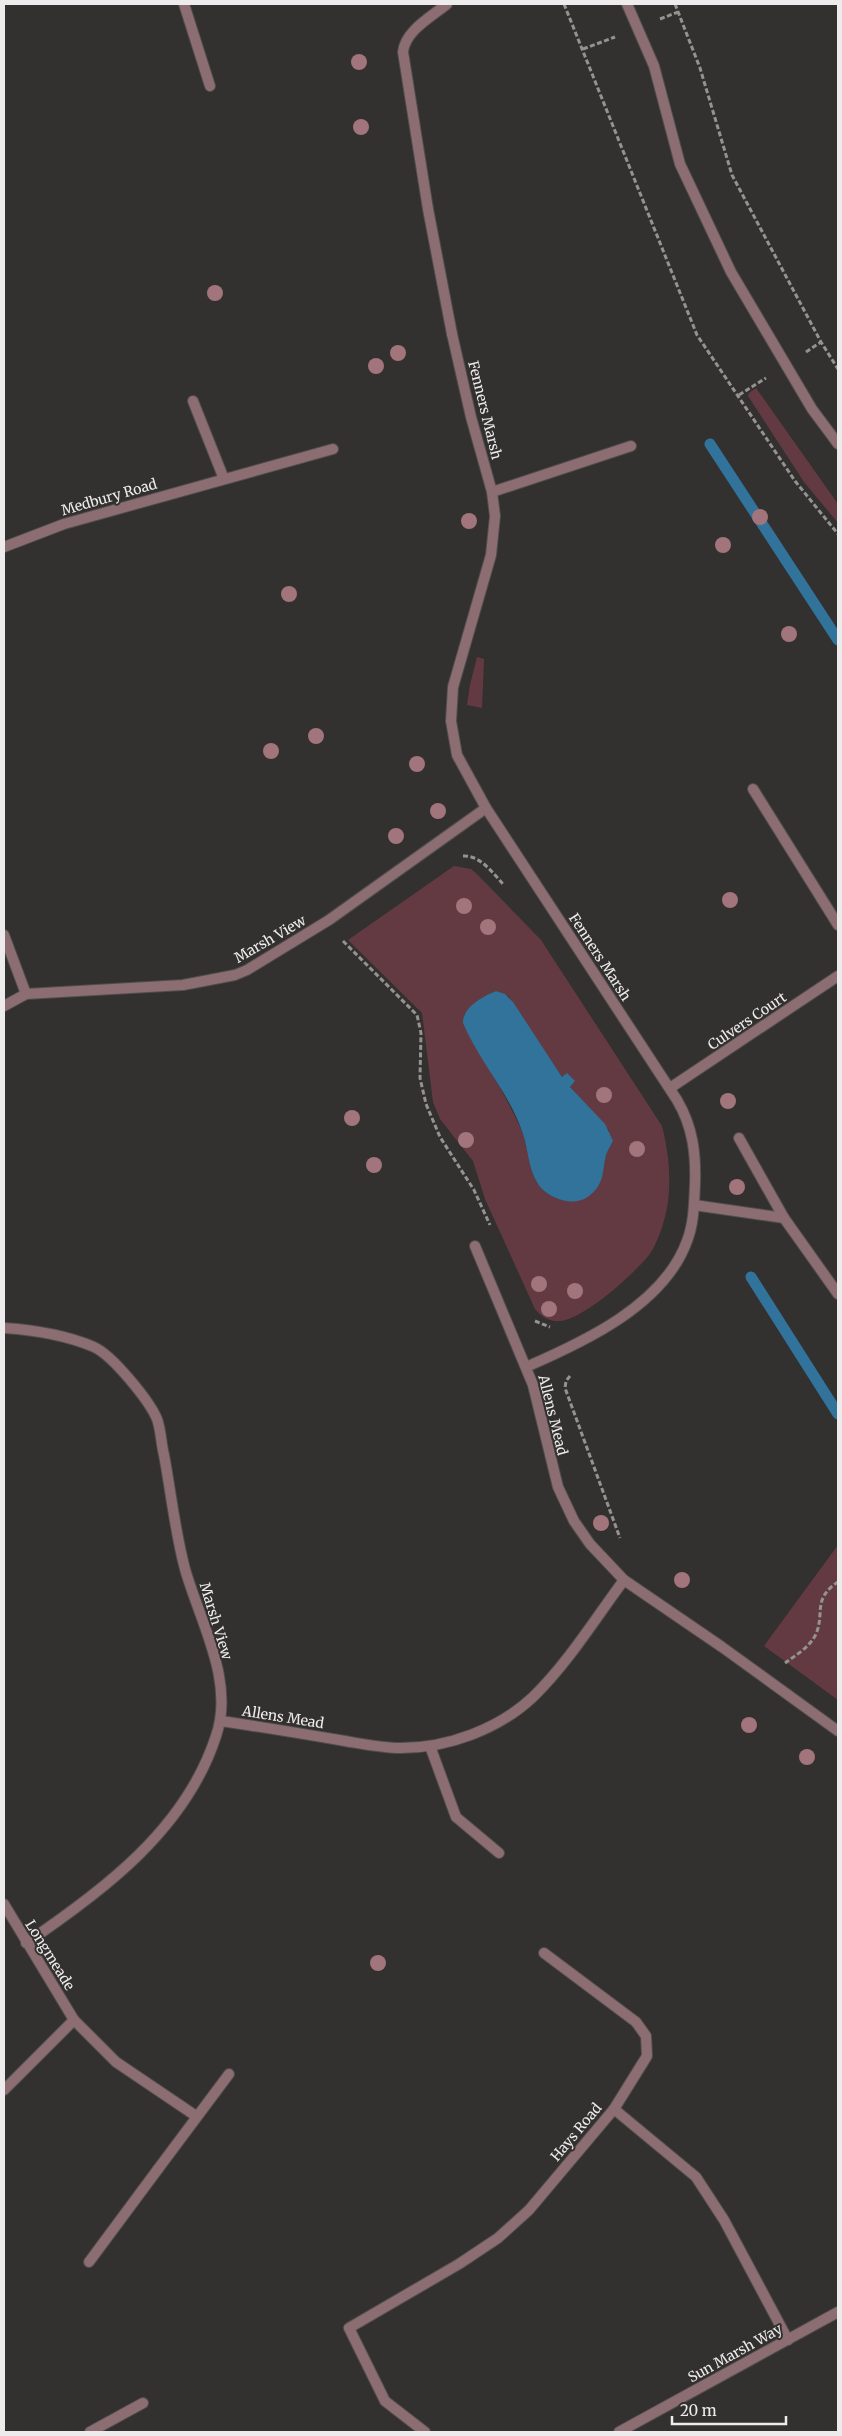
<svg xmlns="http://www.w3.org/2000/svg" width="842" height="2436" font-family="Merriweather,serif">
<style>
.green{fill:#643a42;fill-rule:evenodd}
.water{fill:#31739b}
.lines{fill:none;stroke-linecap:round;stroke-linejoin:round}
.stream{stroke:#31739b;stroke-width:11}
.lane-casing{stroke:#514e4e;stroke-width:12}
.street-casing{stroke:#514e4e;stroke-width:12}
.path{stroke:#959292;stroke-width:3;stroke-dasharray:5 2.5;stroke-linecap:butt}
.lane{stroke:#8c6d72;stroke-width:10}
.street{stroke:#8c6d72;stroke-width:10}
.tree{fill:#a2747b}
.labels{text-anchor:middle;stroke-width:4;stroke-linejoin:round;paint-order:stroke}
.street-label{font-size:14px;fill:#edebeb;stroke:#333030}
</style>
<rect width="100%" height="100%" fill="#333030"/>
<g class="green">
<path d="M756,388L838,504V523L804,482L748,396L749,393Z"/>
<path d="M477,657L484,659L482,708L467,705L470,685Z"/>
<path d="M454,866L471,869L477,874L541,940L662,1126C670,1157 673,1193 663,1224C660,1234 655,1247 649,1255C634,1274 585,1318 561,1321C550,1322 541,1317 535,1309L485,1199L473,1161L440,1119L433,1102L422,1013L348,940ZM496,991L508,996L562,1077L575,1081L570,1087L609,1131L607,1133L613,1141C611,1145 608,1150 606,1155C602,1170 604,1184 589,1195C576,1206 552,1200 541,1188C527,1171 530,1150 522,1131C506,1095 484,1061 465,1027L464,1015C473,1004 483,996 496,991Z"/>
<path d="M838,1545V1700L764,1646Z"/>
</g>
<path class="water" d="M496,991L505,994L513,1002L562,1077L567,1073L575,1081L570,1087L605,1124L613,1141C611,1145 608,1150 606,1155C602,1172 605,1186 586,1198C573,1206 551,1199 541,1188C528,1172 529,1152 523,1134C510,1094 479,1061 463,1023C462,1008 483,996 496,991Z"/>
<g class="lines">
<g class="stream">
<path d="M710,444L838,640"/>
<path d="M751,1277L838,1414"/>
</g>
<g class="lane-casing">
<g id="lane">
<path d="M447,4C431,17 405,31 403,52L428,209L452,334"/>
<path d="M753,789L838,925"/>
<path d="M544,1953L636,2022L646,2036L647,2056L614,2109"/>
<path d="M89,2262L158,2169"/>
</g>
</g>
<g class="street-casing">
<g id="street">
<path d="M184,4L210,86"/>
<path d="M627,4L654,66L680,164L731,272L812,409L838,444"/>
<path d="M452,334L471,417L492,492L495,516L491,555L453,687L451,721L457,755L486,808L677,1100C693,1127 696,1154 695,1184C694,1204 694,1223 687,1241C664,1305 584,1342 526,1367"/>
<path d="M193,401L224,479"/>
<path d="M492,492L631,446"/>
<path d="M4,547L64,524L333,449"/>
<path d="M4,935L26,994"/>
<path d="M4,1006L26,994L183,985L235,975L247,970L329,920L486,808"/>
<path d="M670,1088L838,976"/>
<path d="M739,1138L784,1218L838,1294"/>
<path d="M694,1205L784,1218"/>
<path d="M475,1246L533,1385L558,1487L574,1521L590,1544L624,1580L722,1647L838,1731"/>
<path d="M4,1328C34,1330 66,1335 94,1347C112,1355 149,1400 157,1419C161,1430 161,1443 164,1455C171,1492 175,1532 185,1569C200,1622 235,1681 216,1736C186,1829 103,1891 26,1943"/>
<path d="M221,1721C262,1727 304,1734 345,1741C363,1744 382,1748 401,1748C448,1748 499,1729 533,1697C568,1663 595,1619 624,1580"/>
<path d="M430,1746L456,1817L499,1853"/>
<path d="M4,1904L74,2020L116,2062L196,2116"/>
<path d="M4,2090L74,2020"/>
<path d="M158,2169L229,2074"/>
<path d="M90,2432L143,2403"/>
<path d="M425,2432L385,2401L349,2328L459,2264L498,2238L529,2210L614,2109L696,2177L724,2220L788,2340"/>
<path d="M619,2432L838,2312"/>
</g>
</g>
<g class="path">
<path d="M564,4L697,335L795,481L838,534"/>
<path d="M675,4L700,68L732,175L821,342L838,369"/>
<path d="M660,19L678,12"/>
<path d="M583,49L615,37"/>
<path d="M806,352L821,342"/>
<path d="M739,395L766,378"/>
<path d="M463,856C480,855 493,873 503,884"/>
<path d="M343,941L417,1015L421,1033L420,1078L426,1104L440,1137L474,1190L490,1225"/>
<path d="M535,1321L550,1327"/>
<path d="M570,1376L566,1381L565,1388L620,1538"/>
<path d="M785,1663C796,1655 810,1647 816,1634C825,1613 812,1599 838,1582"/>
</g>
<use href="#lane" class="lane"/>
<use href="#street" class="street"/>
</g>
<g class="tree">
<circle cx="359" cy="62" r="8"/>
<circle cx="361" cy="127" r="8"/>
<circle cx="215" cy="293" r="8"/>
<circle cx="398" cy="353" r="8"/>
<circle cx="376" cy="366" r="8"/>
<circle cx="760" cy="517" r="8"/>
<circle cx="469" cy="521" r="8"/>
<circle cx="723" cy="545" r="8"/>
<circle cx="289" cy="594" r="8"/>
<circle cx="789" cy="634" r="8"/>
<circle cx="316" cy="736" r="8"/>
<circle cx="271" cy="751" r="8"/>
<circle cx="417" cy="764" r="8"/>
<circle cx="438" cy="811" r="8"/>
<circle cx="396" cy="836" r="8"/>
<circle cx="730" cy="900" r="8"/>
<circle cx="464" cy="906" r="8"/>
<circle cx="488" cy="927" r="8"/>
<circle cx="604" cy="1095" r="8"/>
<circle cx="728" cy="1101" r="8"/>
<circle cx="352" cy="1118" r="8"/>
<circle cx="466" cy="1140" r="8"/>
<circle cx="637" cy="1149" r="8"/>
<circle cx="374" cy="1165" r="8"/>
<circle cx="737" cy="1187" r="8"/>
<circle cx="539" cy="1284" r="8"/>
<circle cx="575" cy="1291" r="8"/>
<circle cx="549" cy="1309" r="8"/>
<circle cx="601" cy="1523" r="8"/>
<circle cx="682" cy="1580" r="8"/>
<circle cx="749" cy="1725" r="8"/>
<circle cx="807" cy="1757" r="8"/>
<circle cx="378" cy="1963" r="8"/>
</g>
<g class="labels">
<g class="street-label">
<text transform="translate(485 410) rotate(76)" y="5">Fenners Marsh</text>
<text transform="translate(109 497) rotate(-16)" y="5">Medbury Road</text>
<text transform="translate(270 939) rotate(-30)" y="5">Marsh View</text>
<text transform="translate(600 957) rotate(57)" y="5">Fenners Marsh</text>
<text transform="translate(747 1021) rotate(-34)" y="5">Culvers Court</text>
<text transform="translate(553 1415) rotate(76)" y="5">Allens Mead</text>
<text transform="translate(216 1621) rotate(73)" y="5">Marsh View</text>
<text transform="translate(283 1717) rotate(9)" y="5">Allens Mead</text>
<text transform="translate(50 1955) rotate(58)" y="5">Longmeade</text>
<text transform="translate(576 2132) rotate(-50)" y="5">Hays Road</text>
<text transform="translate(735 2353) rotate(-29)" y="5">Sun Marsh Way</text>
</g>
</g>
<rect width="842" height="2436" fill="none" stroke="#edebeb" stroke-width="10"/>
<path d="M672 2416v8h114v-8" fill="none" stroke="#edebeb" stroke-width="2.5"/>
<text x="680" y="2416" font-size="15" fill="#edebeb" stroke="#333030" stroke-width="4" paint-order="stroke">20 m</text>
</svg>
